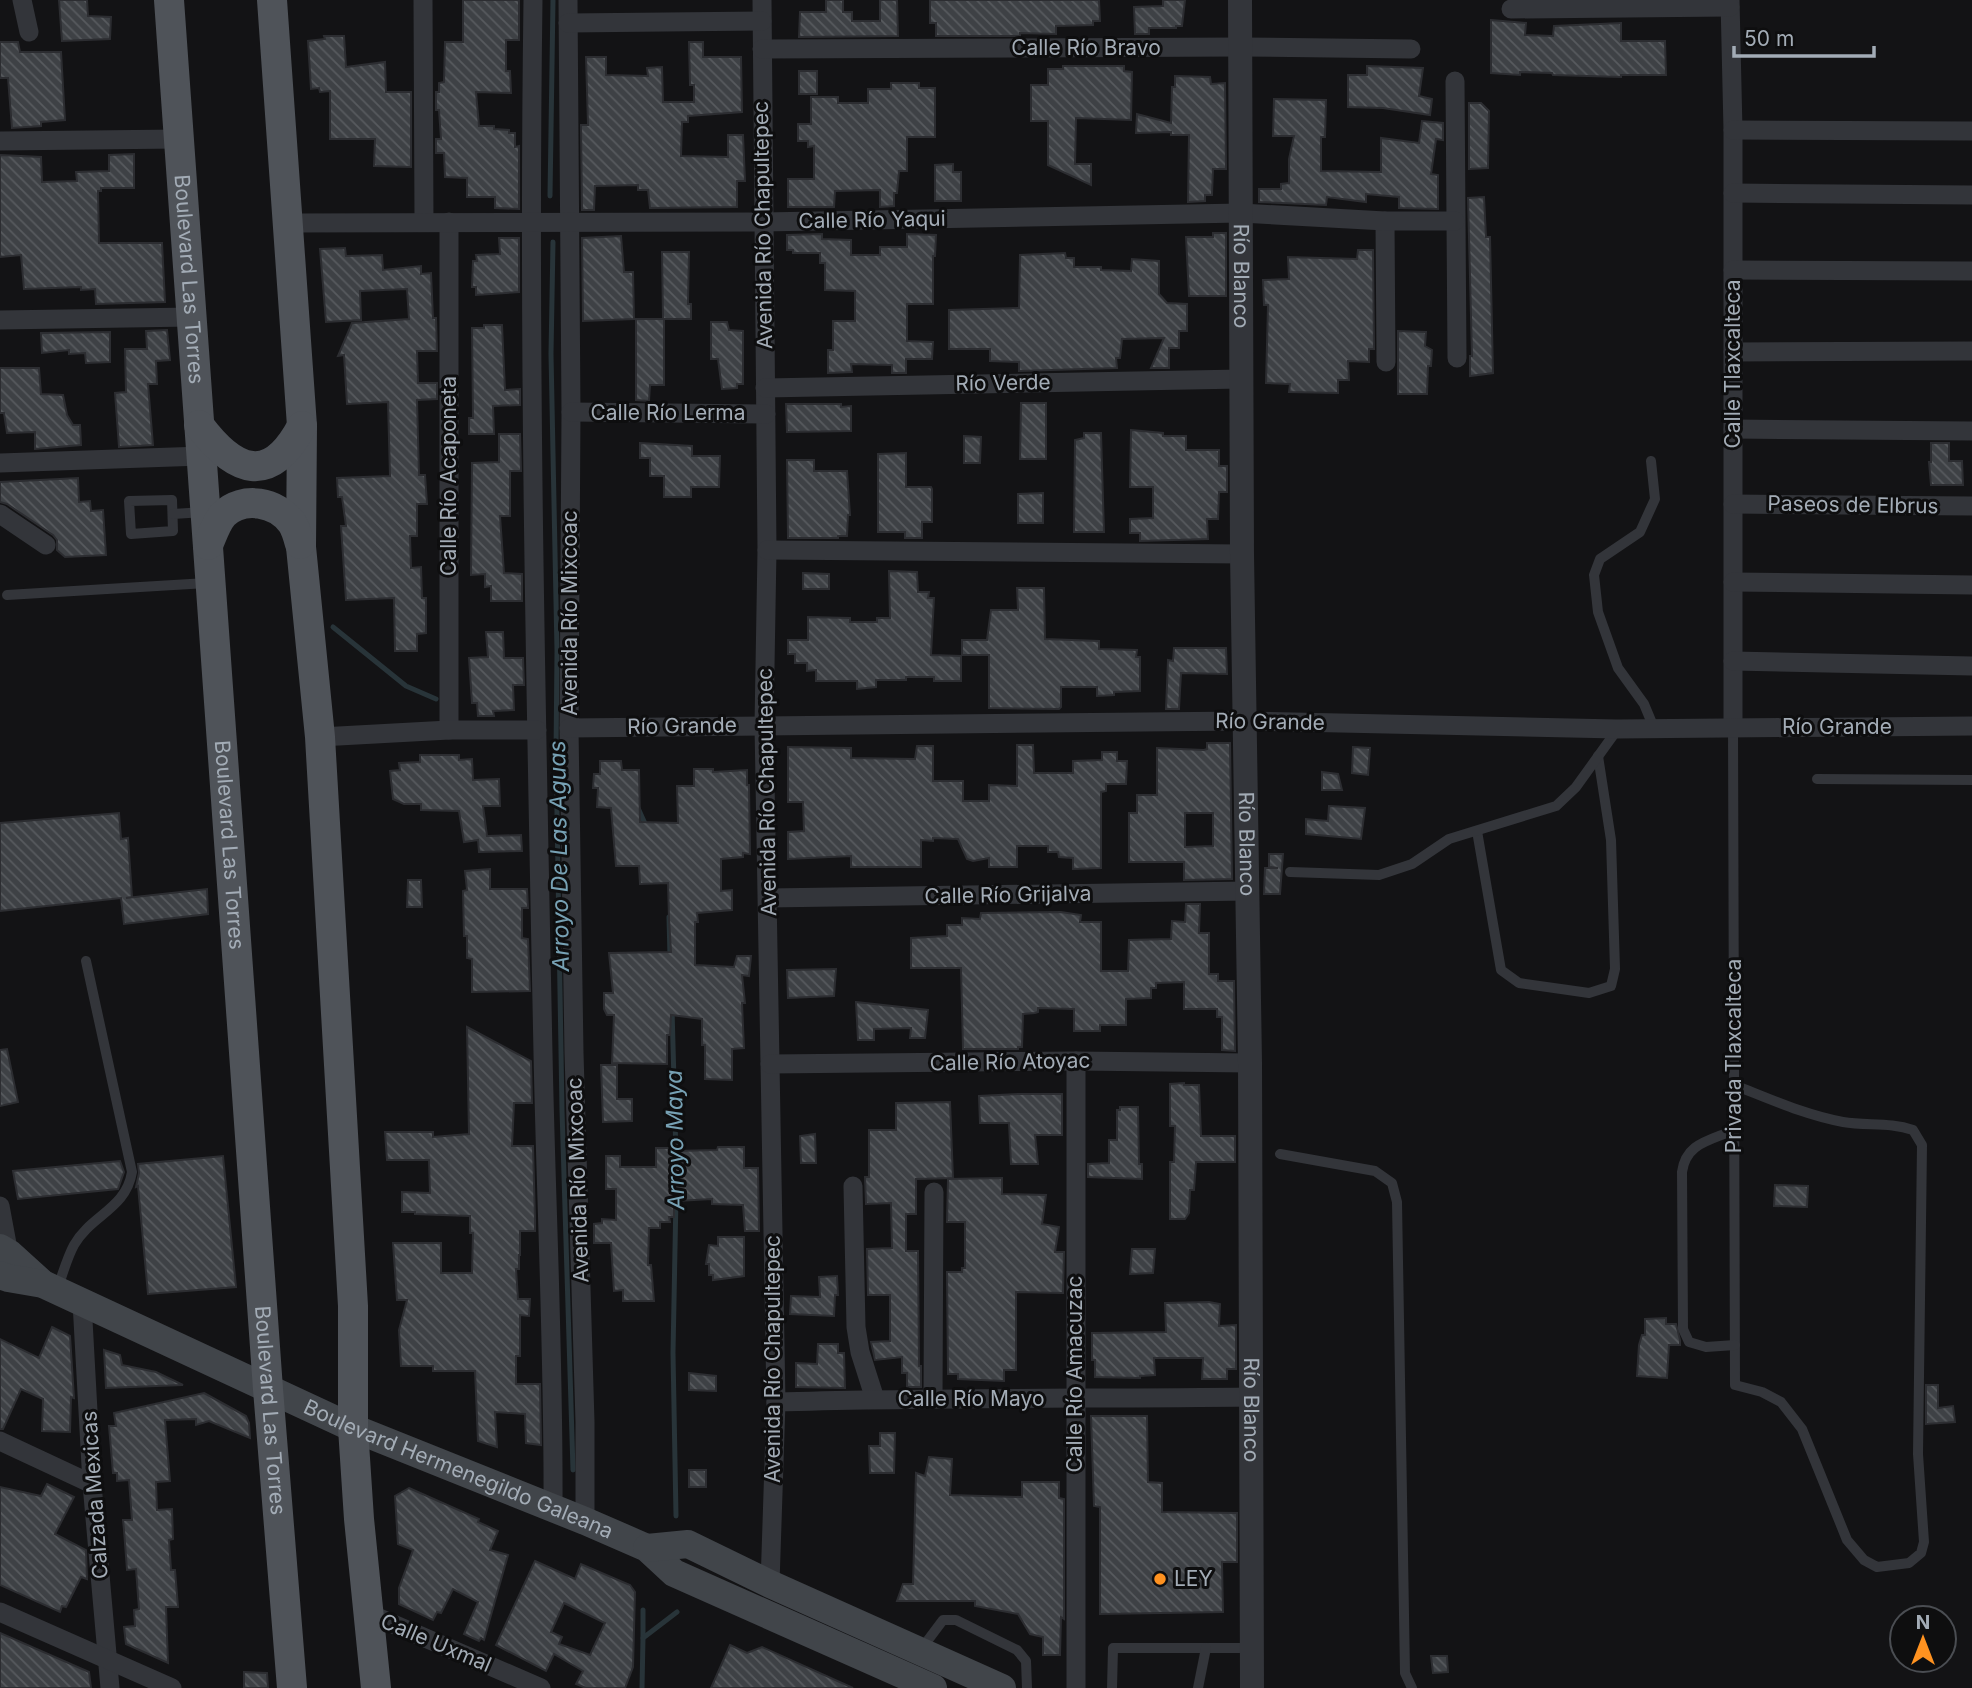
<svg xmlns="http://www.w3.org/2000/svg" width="1972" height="1688" font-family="Inter,sans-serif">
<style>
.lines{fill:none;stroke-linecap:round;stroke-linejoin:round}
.stream{stroke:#283439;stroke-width:5}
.building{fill:url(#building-back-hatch);stroke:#2c2d31;stroke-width:2;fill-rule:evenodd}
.service{stroke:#33353a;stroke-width:10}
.minor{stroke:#33353a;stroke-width:19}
.tertiary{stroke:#33353a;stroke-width:24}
.secondary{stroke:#41454a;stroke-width:28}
.primary{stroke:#4f5359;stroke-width:30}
.poi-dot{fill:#ff9220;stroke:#0e0e0f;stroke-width:2.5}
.labels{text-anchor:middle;stroke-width:6;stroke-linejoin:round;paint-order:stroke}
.street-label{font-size:21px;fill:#a3acb6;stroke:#0e0e0f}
.poi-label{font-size:21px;fill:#a3acb6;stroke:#0e0e0f;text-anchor:start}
.water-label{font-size:23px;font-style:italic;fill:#77a1b4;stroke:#0e0e0f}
</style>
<defs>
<pattern id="building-back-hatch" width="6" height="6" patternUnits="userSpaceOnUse" patternTransform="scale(1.75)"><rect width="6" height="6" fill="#3e4145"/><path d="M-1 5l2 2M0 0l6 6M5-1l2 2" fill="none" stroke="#575a5e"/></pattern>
</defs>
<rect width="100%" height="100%" fill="#131315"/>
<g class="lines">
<g class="stream">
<path d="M550,196L553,0"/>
<path d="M553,242L551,354L557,651L556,754L562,1110L573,1470"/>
<path d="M333,627L406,686L436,699"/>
<path d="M638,808L647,828"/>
<path d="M669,917L670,957"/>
<path d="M672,1008L676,1156"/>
<path d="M676,1197L673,1353L676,1516"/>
<path d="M643,1610V1638"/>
<path d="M642,1688L643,1638L677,1612"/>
</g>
</g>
<g class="building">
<path d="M59,0H87L88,16L111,17L110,39L62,41Z"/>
<path d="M463,0H519V40H506V71H510L511,93L476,92L479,126H494V129L509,130V133H515V147L519,146V209L495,208V197H467V178L445,177L444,153H436V139H441L439,110H436V92H439V83L444,82L445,42H463Z"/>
<path d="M826,0H843V12H852V21H880V0H897L898,36L799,37L800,12H826Z"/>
<path d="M930,0H1099L1100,21H1093V25L1056,26V34L1020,33V36H936V23H930Z"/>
<path d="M1163,0H1185L1182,26H1176V28H1149V34H1135L1134,7L1163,6Z"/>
<path d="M1491,20L1526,23L1525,35L1553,36L1554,26L1621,23V41H1665L1666,75H1621V77L1553,75L1552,73L1520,72V75L1491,73Z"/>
<path d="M324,36H344L346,67L385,62L386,92H411V167L374,166L375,139H330V91L320,92L319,88L311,89L308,41L325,39Z"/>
<path d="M0,42H18L20,52H61L65,120L41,122V126L12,128L8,78H0Z"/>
<path d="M689,42H703V57H741L742,112L688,116V122H682L681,156L728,157V135H743L745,181H737V207L650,208L648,190H638V185L595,186L594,210H582L581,125H588L586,57H606V75L648,76L647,68L662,67L663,102H694V85H690Z"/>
<path d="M1063,66H1124V71L1132,72L1131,120L1076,118L1075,164H1091V185L1048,165V121H1031V85H1048V69H1063Z"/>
<path d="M1367,66L1423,68L1419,96L1432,99L1430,115L1383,108L1348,107V75H1367Z"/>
<rect x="799" y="71" width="18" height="23"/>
<path d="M1175,76L1210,77L1211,84L1225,83L1226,169H1213L1212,195H1205V201L1188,202L1189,135H1171V132L1136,133L1137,114L1171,123L1172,87H1175Z"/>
<path d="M891,83H919V88H935V137H907V171H899L897,193H894V206L880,207V190L835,191L834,207H788V179H814V146L808,147V141H798V124H811V97H838V103H868V89H891Z"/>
<path d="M1274,99L1326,100L1325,137H1321V171L1381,172V138L1419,143L1422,121L1443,123V140L1436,139L1431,174L1438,175V209L1399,208V197L1366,194V202L1327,197L1326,205L1259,202V189H1281V184L1289,183V159L1294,136H1273Z"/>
<path d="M1469,103H1481L1489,111L1488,168L1469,169Z"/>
<path d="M134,154V188H101V191H98L99,243H162L165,302L96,304L95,289L81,290V287L24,289L21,255L0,257V155L41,157L42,182L77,181L76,172L109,171V155Z"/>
<path d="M953,164V172H961V201H935V165Z"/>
<path d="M1484,197L1486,237H1490L1493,373L1470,376V356H1472L1468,198Z"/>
<path d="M1213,233H1226V296H1189L1186,237H1213Z"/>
<path d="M822,234V239L851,240V255H880V247H907V234L936,235L935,256H933V304H907V341L933,342L932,359H906V373H892V365L851,364L852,372L828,373V350H833V321H855V291L825,290V263H820V253H793V250H787V235Z"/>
<path d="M621,236L624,272H633L634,319L583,321L582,238Z"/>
<path d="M499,238H519V292L476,295V287H472L473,261H477L476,255L500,254Z"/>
<path d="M345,248L346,256L382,255L383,270L421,266V274L431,273L433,318H436L437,351H417L418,383H437V399L417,400L419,475H425L427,504H417V536H410L411,568L421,567L422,598H426V633L417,634V651H395L394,598L346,600L341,526H346L342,497H338L337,478L390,476L388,402L347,404L344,355L338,356L352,323L409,319L407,289L360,291L361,320L326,322L320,249Z"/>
<path d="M1358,250H1373L1374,349H1369V362L1348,361L1349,380H1338V393L1289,392L1290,384L1266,383L1268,305H1264L1263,280L1289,279L1288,257L1357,259Z"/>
<path d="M662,252H689L688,304H691V319H664V385H650L649,401L636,400V319H663Z"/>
<path d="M1065,253L1066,258H1074V267H1101V270L1131,271L1132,259L1159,261V294L1167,303L1187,304V331H1179V348H1169V368H1151L1164,338L1122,339L1120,358H1116L1117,368L1019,371V362L990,361V349H949V310L1019,308L1020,255Z"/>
<path d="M711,322H727L729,330L743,331V384H737V388L722,389L718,359H711Z"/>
<path d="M484,325H502L505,390L520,389V405L493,406L494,434H469V418H473L472,328H484Z"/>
<path d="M167,330L170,360L156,361L157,384H148L153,445L119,447L115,393L126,392L125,349H147L146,331Z"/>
<path d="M1398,331L1426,332L1425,346L1432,350L1431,366H1428L1427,394H1398Z"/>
<path d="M110,332V362L86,363L85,353L69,354V350L42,353L41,333Z"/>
<path d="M0,368H39L41,394L63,395L67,415L73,425H80L81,445L35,449V432L7,433L4,413H0Z"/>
<path d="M1021,403H1046V459H1020Z"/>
<path d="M786,404H841V407L851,406V431L787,432Z"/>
<path d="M1131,430L1163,433V436H1186V450H1219V466H1227V492H1219L1218,519H1207L1208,539L1140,541V533H1130V519L1153,518V487H1130Z"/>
<path d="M1084,433H1101L1104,532H1074L1075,440L1084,438Z"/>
<path d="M499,434H520L521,471H510V516H500L504,573L522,574V601H491V586L485,587V574L471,575L472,463L499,462Z"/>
<path d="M964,436L981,437L980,463H964Z"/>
<path d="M640,443L692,446V456H720L719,487H691V497H664V476H650V458H640Z"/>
<path d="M1931,443H1949V461H1962L1963,485H1931L1929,462H1931Z"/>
<path d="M906,453V487H931L932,489V522H922V538H905V532H878V454Z"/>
<path d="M787,460H814V471H847L850,515H848L847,536H838V538H788Z"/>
<path d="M78,478L79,502L90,501L91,511L103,510L106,555L65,557L57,550V540L53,535L7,504L0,502V482Z"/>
<path d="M1043,493V523H1018V494Z"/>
<path d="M889,571L917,572L918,592H929L928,598H934L931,655L961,656V681H934V677H906V680H876V687L857,689V681H816V670L807,671V663H795V654H788V640H808V617L850,618V622H877V618H890Z"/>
<path d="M803,573L829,574V589H803Z"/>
<path d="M1017,588H1044L1045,639L1099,641V649L1137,650L1136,657H1140V691L1114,692V695L1097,696V687H1061V707L1059,709L989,708V655H962V640H987L991,610H1018Z"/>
<path d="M486,632H503L504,658H523L524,685H513L514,710L493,711L494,716H478L477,703H472L469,658L488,657Z"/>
<path d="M1174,648H1226L1227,674L1181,673L1179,709H1166L1168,660L1173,661Z"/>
<path d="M1207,743H1230L1232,879L1184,880V862H1129V813H1137V795H1157V748L1204,750L1207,749ZM1185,813H1213V846L1185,847Z"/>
<path d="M1017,745H1033L1034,773H1073V761L1102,760V752H1117V761H1127L1126,784H1106V791L1101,792V868L1073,869V858L1059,857L1058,852H1048V846H1017V867H989V858L973,861L967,859L958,839L933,838V841L921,840V867H851V856L788,859V832L804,831L803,802H788V747L851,748V758L915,759L917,746H933V781H963V801H989V785L1017,786Z"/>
<path d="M1353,747L1370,748L1368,775L1352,773Z"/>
<path d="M420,755H459V760L472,759L473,780L499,779L500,806H483L487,836L521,835L522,851L479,852L478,840L464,842L459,811L421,810V804H404L393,799L390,771L400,770L399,763L420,762Z"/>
<path d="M600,761H621L622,770H639L640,822L678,823L677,786H694V769H713V772L747,770V785H749L750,854L743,853V857L721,859V891L732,890V910L697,913L698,922H695V965L734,967L737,956H751L749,976L742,975L745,1003H742L744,1048L732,1049V1080L705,1079V1045H702V1019L671,1015L670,1035H667V1064L612,1063L614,1015H607L604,1009V993H613L609,953L671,952L669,919L668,883L640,884L639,866H616L611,808L597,807L598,788H593L594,774H600Z"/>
<path d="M1322,772L1338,774L1342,790H1322Z"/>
<path d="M1329,806L1365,808L1361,839L1306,834V819L1328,821Z"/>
<path d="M119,813L121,839L128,838L132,897L126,898L207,889L208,914L124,924L121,898L0,911V823Z"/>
<path d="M1269,854H1283L1280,894H1264L1265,868H1278L1269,867Z"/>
<path d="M490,869V889H527L528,908H522V938L528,939L530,991L472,992V959L467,958V936H464L463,891L467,890L465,871Z"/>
<path d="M408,880H421L422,907H407Z"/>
<path d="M1186,904H1200L1199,933H1209V974H1218V981H1234L1235,1051L1222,1050V1017H1217V1009H1184V982L1156,983V988H1151V998L1126,999V1025H1100V1031H1074V1009L1038,1008V1012L1035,1013L1023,1014L1022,1047H1018V1049H963L961,968H911V938L947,936V925H962V918L980,919L981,913L1061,912L1081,915L1080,922H1101V971H1128L1129,940L1171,939L1172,921L1185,922Z"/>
<path d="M836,969L834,996L788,998L787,970Z"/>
<path d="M856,1002L928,1010L925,1038H910L911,1028L874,1029V1040H858Z"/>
<path d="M467,1027L531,1061L532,1103H514L512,1146H533L535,1219V1231H520V1255H519V1269H516L518,1299H530L529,1316L520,1315V1356H516V1384H540L541,1445L526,1443L525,1414L495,1412L497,1447L478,1441L475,1371H433V1366H401L399,1330L407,1300H397L393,1243H441V1273H472L473,1233H470V1216L415,1214V1212H402V1192L430,1193L429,1160H387L385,1132H433V1137L469,1134Z"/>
<path d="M7,1049L18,1102L0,1106V1050Z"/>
<path d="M601,1065H617V1099H632V1121L603,1122Z"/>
<path d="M1184,1083V1085H1199L1201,1136H1235V1162H1196L1194,1190H1190L1189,1213L1185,1219H1170V1162H1174L1175,1126H1170V1084Z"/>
<path d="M1018,1094H1062V1135H1035L1038,1164H1011L1009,1123H980L979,1096Z"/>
<path d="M950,1102L953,1178L916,1179V1214H906V1251H918L919,1366H921V1387H907V1373H902V1357L875,1360L871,1342L890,1341V1295H868L867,1249L892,1248L891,1203L866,1204L865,1177H869V1130H896V1103Z"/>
<path d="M1120,1107H1138L1139,1164H1142V1179L1088,1177V1164L1109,1163V1140H1117V1110H1120Z"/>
<path d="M815,1134L816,1163H801L800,1136Z"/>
<path d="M718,1147H744V1168H758L759,1231H745L743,1205L712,1204V1199L676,1201V1204H674V1217H669L670,1222H660V1228H649L648,1265H651L654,1301H623V1290L614,1291L611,1243H594V1224L602,1223V1219L616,1220V1189H606V1156H620V1167H656V1148H674V1151L717,1150Z"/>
<path d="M223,1156L236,1287L148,1294L138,1186L136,1187L139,1173L138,1164Z"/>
<path d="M120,1161L124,1172L118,1189L18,1199L13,1171Z"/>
<path d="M1002,1178V1194L1046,1195L1042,1224L1059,1227L1055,1252H1064L1063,1293L1016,1292V1370H1004V1381L958,1379V1374H948L947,1272H962V1268H965V1222H947L948,1179Z"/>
<path d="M1775,1185L1808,1186L1807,1207L1774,1206Z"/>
<path d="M718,1237H744V1276L713,1280V1275H709V1264H706L709,1245L718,1246Z"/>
<path d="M1132,1249H1155L1153,1273L1130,1274Z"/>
<path d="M837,1276L838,1295H835L834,1316L790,1314L791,1296L820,1297L819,1277Z"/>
<path d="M1209,1302L1220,1304L1219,1326L1236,1325V1369H1227V1379H1202L1203,1358H1154L1155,1375L1140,1376V1378L1095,1377V1360H1092V1333L1166,1332L1165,1303Z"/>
<path d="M1666,1318V1324H1676L1680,1340V1345H1669L1667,1378L1637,1376L1639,1345L1642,1335H1645V1319Z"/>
<path d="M52,1327L70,1336L74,1398L71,1397L70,1432L42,1431L43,1399L21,1389L3,1429H0V1339L39,1358Z"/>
<path d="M818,1344H838V1353H844L845,1388L796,1387V1363L817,1364Z"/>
<path d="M104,1350L120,1355L122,1365L156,1372L183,1385L106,1388Z"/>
<path d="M689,1373L716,1376V1391L689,1390Z"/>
<path d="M1926,1385H1938V1408L1953,1406L1955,1422L1926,1424Z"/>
<path d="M204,1393L246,1416L249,1423L250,1438L209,1421L196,1425V1419L165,1420L170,1481L156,1482L157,1510L172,1509L173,1539L169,1540L171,1570H175L178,1607H166L168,1663L126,1644L124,1627L135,1626L134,1610L139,1609L136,1569L127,1570L124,1530L123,1520H132L129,1480L117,1481V1473H113L109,1426H116L114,1413Z"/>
<path d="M1091,1416H1147L1148,1482L1162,1483V1512L1237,1513V1562H1222L1223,1612L1100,1614V1507L1094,1506Z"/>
<path d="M880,1433H895L894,1473H870L869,1446H880Z"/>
<path d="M929,1457L952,1459L950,1495L1022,1497V1482H1059V1498L1064,1499V1619L1061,1617L1060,1655H1043V1637L1030,1634L1018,1614L975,1606V1601H897L903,1584H913L916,1473L925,1476Z"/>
<rect x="689" y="1470" width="17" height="17"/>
<path d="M47,1484L74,1497L55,1534L86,1550L87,1579L81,1577L66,1607L62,1606L60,1612L0,1585V1487L41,1496Z"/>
<path d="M409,1488L479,1519L478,1522L498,1531L490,1550L508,1555L484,1640L481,1638L479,1641L464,1634L478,1602L453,1589L441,1613L437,1612L433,1620L399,1604V1588L413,1550L398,1544L395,1496Z"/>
<path d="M535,1561L575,1579L581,1564L630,1585L635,1592L633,1667L625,1688H586L576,1684L583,1671L554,1654L546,1671L496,1645ZM564,1603L605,1623L590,1655L559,1644L562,1637L551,1632Z"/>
<path d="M0,1633L89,1672L91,1688H0Z"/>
<path d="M730,1645L747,1653L762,1647L853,1688H711Z"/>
<path d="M1431,1656H1447L1448,1672L1433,1673Z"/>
<path d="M244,1672L267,1673L268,1688H244Z"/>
</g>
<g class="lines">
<g class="service">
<path d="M1651,461L1655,499L1640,532L1600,559L1594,575L1598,612L1618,668L1644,704L1654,728"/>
<path d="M172,500L173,531L131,534L129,501Z"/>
<path d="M173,514L204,512"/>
<path d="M7,595L207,583"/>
<path d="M1733,727L1735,1385L1762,1392L1781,1402L1802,1429L1847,1540L1864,1560L1877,1567L1909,1563L1921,1553L1924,1542L1918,1454L1922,1145L1913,1130C1890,1122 1867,1126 1843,1122C1805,1115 1770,1099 1734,1085"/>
<path d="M1817,779L1972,780"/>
<path d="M1477,831L1501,970L1519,983L1589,993L1611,986L1615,969L1611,840L1598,756"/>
<path d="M1290,872L1379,875L1412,864L1449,839L1556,806L1576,787L1617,730"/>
<path d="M1734,1130C1709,1141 1686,1143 1682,1172L1683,1329L1689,1342L1706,1347L1735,1345"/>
<path d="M1280,1154L1375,1171L1392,1183L1397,1202L1405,1673L1412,1688"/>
<path d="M58,1287C63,1273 67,1258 74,1245C91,1215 126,1209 132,1172L86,961"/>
<path d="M922,1648L943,1620H956L1017,1650L1026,1661L1027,1688"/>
<path d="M1112,1688L1113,1648H1252"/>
<path d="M1198,1688L1206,1648"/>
</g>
<g class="minor">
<path d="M22,0L29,32"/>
<path d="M423,0L424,222"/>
<path d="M533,0C528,351 536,702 543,1053C546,1205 554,1356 553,1508"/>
<path d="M568,0L571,412L569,728L574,1053L585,1422V1521"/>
<path d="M762,0L767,550L764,725L776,1402L770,1584"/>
<path d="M1730,0L1733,130V727"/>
<path d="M1511,9L1730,7"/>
<path d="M568,23L762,21"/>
<path d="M762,49L1241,47L1411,49"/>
<path d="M1455,81L1457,358"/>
<path d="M1733,130L1972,131"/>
<path d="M0,141L179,139"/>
<path d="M1733,193L1972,195"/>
<path d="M1385,221L1386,362"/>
<path d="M449,222V730"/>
<path d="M288,223L763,222L1241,213L1385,221H1455"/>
<path d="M1733,270L1972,271"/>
<path d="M0,320L192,317"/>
<path d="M1733,352L1972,351"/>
<path d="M765,388L1241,379"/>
<path d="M571,412L766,414"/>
<path d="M1733,429L1972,431"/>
<path d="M0,463L202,456"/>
<path d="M1733,504L1972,506"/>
<path d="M0,514L46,545"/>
<path d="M767,550L1242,554"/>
<path d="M1733,582L1972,585"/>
<path d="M1733,661L1972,666"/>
<path d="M569,728L1244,721L1617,729L1972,726"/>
<path d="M320,737L449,730H537"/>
<path d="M768,898L1248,891"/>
<path d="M1076,1061V1688"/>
<path d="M770,1064L1076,1061L1250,1063"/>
<path d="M853,1186L856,1327L860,1352L875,1399"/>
<path d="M0,1206L10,1260"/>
<path d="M82,1302L92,1484L110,1688"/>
<path d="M933,1398L934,1192"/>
<path d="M776,1402C934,1397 1093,1399 1251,1397"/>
<path d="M0,1441L92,1484"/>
<path d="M0,1612L172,1688"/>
<path d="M370,1614L541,1688"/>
</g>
<path class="tertiary" id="s1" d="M1240,0L1242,554L1250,1063L1252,1688"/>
<g class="secondary">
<path d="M0,1248L10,1254L43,1284"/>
<path id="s2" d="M0,1275L8,1278L43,1284L353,1428L585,1521L647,1548L674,1573L933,1688"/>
<path d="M647,1548L688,1544L770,1584L1002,1688"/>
</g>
<g class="primary">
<path id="s3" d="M169,0L268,1389L292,1688"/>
<path d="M272,0L302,426L301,547L320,737L353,1306V1428L359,1519L376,1688"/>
<path d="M199,425C235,473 270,486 302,426"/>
<path d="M208,545C212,536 216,523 223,515C243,495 277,502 292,523C296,529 298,537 300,544"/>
</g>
</g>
<circle class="poi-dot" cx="1160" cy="1579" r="7"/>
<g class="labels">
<g class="street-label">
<text x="1086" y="55">Calle Río Bravo</text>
<text transform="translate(872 220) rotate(-1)" y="7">Calle Río Yaqui</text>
<text transform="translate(763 225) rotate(-91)" y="7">Avenida Río Chapultepec</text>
<text dy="7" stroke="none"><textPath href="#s1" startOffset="276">Río Blanco</textPath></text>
<text dy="7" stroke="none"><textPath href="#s3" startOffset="280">Boulevard Las Torres</textPath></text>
<text transform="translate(1733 364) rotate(-90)" y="7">Calle Tlaxcalteca</text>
<text transform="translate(1003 383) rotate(-1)" y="7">Río Verde</text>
<text x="668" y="420">Calle Río Lerma</text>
<text transform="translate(449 476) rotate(-90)" y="7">Calle Río Acaponeta</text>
<text transform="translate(1853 505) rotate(1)" y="7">Paseos de Elbrus</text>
<text transform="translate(570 613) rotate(-90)" y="7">Avenida Río Mixcoac</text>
<text transform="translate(1270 722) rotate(1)" y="7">Río Grande</text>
<text transform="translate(682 726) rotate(-1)" y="7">Río Grande</text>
<text x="1837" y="734">Río Grande</text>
<text transform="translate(767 792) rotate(-91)" y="7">Avenida Río Chapultepec</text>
<text dy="7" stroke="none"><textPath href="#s3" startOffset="847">Boulevard Las Torres</textPath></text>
<text dy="7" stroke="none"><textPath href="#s1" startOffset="844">Río Blanco</textPath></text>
<text transform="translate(1008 895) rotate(-1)" y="7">Calle Río Grijalva</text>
<text transform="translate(1734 1056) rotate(-90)" y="7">Privada Tlaxcalteca</text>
<text transform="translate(1010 1062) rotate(-1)" y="7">Calle Río Atoyac</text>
<text transform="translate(578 1180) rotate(-92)" y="7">Avenida Río Mixcoac</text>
<text transform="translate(773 1359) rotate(-90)" y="7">Avenida Río Chapultepec</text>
<text transform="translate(1075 1374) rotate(-90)" y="7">Calle Río Amacuzac</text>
<text x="971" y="1406">Calle Río Mayo</text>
<text dy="7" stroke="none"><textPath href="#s3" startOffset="1414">Boulevard Las Torres</textPath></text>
<text dy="7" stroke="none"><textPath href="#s1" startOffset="1410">Río Blanco</textPath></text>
<text dy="7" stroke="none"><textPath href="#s2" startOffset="499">Boulevard Hermenegildo Galeana</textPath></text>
<text transform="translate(95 1495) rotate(-94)" y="7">Calzada Mexicas</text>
<text transform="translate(436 1643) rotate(23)" y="7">Calle Uxmal</text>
</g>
<g class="poi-label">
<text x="1174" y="1586">LEY</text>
</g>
<g class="water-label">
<text transform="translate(559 856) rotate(-91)" y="8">Arroyo De Las Aguas</text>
<text transform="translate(675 1140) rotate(-91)" y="8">Arroyo Maya</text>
</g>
</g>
<g transform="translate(1923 1639)"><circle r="33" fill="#0e0e0f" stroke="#4a4d52" stroke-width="2"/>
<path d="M0-5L12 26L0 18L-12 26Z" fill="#ff9220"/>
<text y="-10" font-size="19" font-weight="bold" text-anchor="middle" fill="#a3acb6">N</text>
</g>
<path d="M1734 46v10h140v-10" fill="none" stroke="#a3acb6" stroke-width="3.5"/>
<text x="1744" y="46" font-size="21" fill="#a3acb6" stroke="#0e0e0f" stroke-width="5" paint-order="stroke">50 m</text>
</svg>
